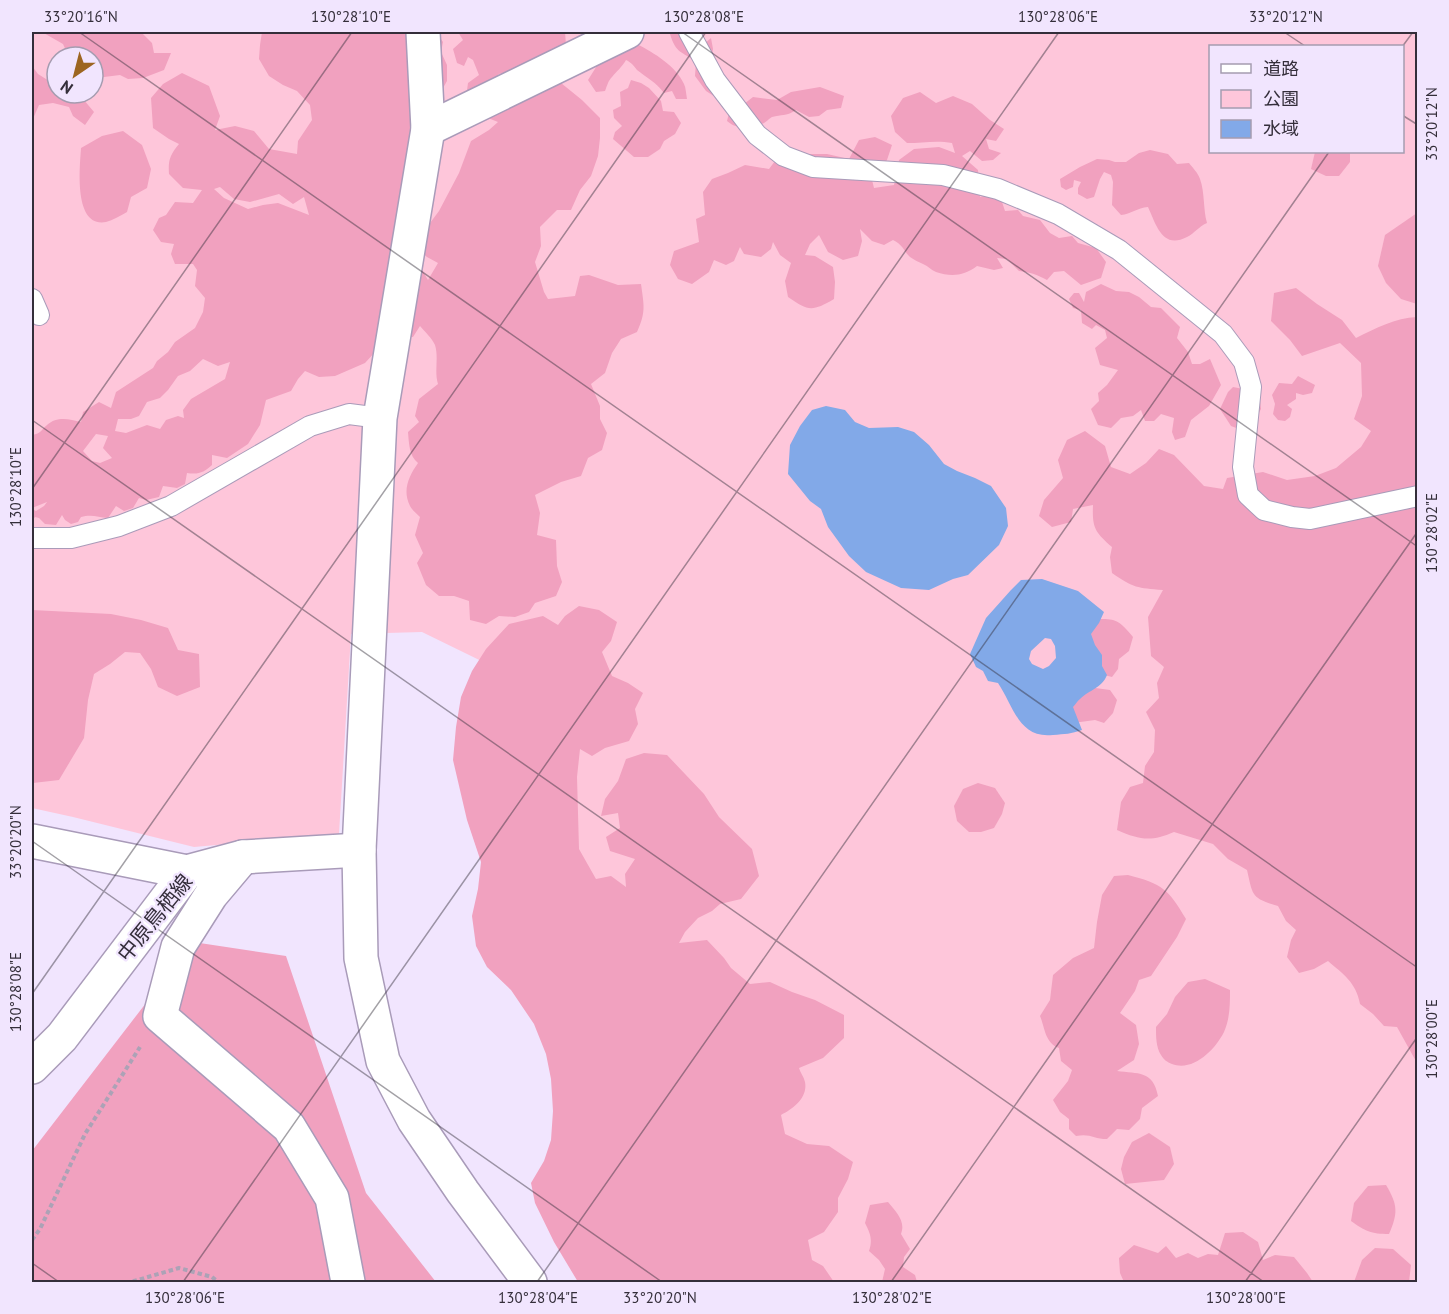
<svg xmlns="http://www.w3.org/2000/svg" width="1449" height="1314" font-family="'PT Sans','Noto Sans JP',sans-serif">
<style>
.green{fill:#fec6da;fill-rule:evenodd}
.forest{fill:#f1a1bf;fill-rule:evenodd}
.water{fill:#82a9e8;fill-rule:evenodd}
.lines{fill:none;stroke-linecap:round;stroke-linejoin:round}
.lane-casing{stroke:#a99bb9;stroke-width:22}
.street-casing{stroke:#a99bb9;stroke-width:36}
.secondary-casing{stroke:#a99bb9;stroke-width:36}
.path{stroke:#aca2b6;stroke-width:4;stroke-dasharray:4.5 3;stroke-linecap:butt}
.lane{stroke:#fff;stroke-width:20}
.street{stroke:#fff;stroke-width:33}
.secondary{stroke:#fff;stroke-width:33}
.ticks{fill:none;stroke:#342e3a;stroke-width:1.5;stroke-opacity:0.45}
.labels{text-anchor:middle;stroke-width:4.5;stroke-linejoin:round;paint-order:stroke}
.street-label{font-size:21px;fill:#342e3a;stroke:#f1e5fe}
.neatline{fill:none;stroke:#342e3a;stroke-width:2}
.ticks-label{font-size:15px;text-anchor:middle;fill:#342e3a}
</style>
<rect width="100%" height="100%" fill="#f1e5fe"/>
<path class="green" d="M32,32H1417V1282H698L512,676L422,632L351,634L339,834L194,847L73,817L32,808ZM1210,46H1402V152H1210ZM57,57H93V93H57Z"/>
<g class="forest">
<path d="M42,32H97L99,33L141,32L152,43L154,53H171L164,70L143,78L128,79L120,75L96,78L93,76V57H69L63,44Z"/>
<path d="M262,32H436L443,42L441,52L447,65V81L439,95L415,258L428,280L438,263L427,257L418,249L427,227L439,211L459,173L471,141L489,130L498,122L483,116L466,98L468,83L479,75L473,60L468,57L464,66L457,63L453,49L463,40L458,32H565L566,45L507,73L498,74L504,80L561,83L582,100L600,118V138L598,156L591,176L580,190L571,210H557L540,227L541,246L535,262L544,292L548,299L575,296L580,276L589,275L618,285L641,284C644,306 646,312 637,332L621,339L612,353L605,373L591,384L600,406V419L607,433L602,450L588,458L581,476L561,482L535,495L540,513L537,535L556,540L557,566L562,582L556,596L535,603L529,612L515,617L499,616L486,624L470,620L469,601L454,596H439L426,585L417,563L423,553L415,535L420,517C417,514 412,510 410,506C402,490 409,476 418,463C409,456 409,443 408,432L419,422L415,416L419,399L438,384C434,371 439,358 435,345C432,338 425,332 420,326L413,337H402L376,351L365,363L335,376L319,377L305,371L298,379L291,391L266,400L260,425L248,444L227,458L212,455V465C204,472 199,475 187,473L185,484L177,488L163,486L159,497L146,500L139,498L133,508L124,511L116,506L108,518C98,517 91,514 81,517L78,522L71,524L65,520L62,515L56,525L45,524L39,518L35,517L32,521V509L36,511L44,506L47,502L32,508V435C42,433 40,431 47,425C57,416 69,419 81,422L83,412L99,402L111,408L116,392L153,368L157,361L168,352L175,342L195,328L203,312L205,298L195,286L197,270L193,264H175L171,254L174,244L161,242L153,230L159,218L166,215L175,202L193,203L202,190L183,188L169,174C168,160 170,155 179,144L169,139L153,128L151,98L163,84L182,73L209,86L220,116L215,130L235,126L254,131L269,149L297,154L298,141L312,120L310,105L297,91L283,85L269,76L259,59L260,45ZM220,187L234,199L250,202L279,194L293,204L304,197L309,215L278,203L263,205L248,209L224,198L214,189ZM203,359L218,366L230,362L225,379L191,399L183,410L184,418L178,416L166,420L160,429L147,425L126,433L115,431L118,419H131L139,416L147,402L160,398L168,390L178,376L190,371ZM96,434L108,436L103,448L112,458L100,463L92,461L83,451Z"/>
<path d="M663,32H681L703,45L711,38L713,49L711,61L744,104L753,97L777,100L791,92L820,87L844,96L841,108L827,110L819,116L809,117L796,110C785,117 782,114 772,117C770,118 766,122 764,123C752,129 737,130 727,121L729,113L723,102L706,91L695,76L696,62C682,51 676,54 670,34H663Z"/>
<path d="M637,44C654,53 676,66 684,84C686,88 686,94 687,99H676L672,91L664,93C656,82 647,78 637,70C633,65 632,63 626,60C622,67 617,71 612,77C608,81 607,86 605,91L596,92L588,80L598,64Z"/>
<path d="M32,66L38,74L57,86V93H78L94,112L85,125L73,116L69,107L53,103L39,105L32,121Z"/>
<path d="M631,80L641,83L649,88L661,101L663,111L674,112L681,123L675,134L664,141L660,149L648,157H634L613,139L615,132L622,126L614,118L613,110L621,106L620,92L628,88Z"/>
<path d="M920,92L936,103L953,96L972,104L990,120L1004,129L996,141L986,139L989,149L1001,153L993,160L982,161L970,151L962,156L978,170L980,197L991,194L1002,202L1005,211L1018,210L1023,216L1040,220L1050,233L1059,238L1072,236L1078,243L1096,248L1106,262L1101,278L1081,285L1064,271L1054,272L1047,280C1038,275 1030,272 1019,271L1007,259L997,258L1003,268L994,270L977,266C964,276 951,277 936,272C931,270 928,266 923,264C919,262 914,260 910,257C903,250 903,245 893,240L884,245L872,241L860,229L862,241L858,256L843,260L828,252L819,235L810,244L805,255L815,256L833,267L835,282L834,299C812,312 808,311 788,297L785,281L791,263L780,255L773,242L771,249L761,257L744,254L740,247L734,261L726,265L714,260L709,272L692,284L678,279L670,265L674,251L699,242L696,219L705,215L703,192L712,179L728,173L745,165L769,169L775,161L809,154H827L849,159L859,140L875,137L892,145L887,160L872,180L874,188L894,185L899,160L914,149L939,147L955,153L952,143C937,140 922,143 907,143L895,132L891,116L903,98Z"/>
<path d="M123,131L142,145L151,169L147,188L131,197L127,212C120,216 113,220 106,222C73,228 80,166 81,148L102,136Z"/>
<path d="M1150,150L1168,154L1177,164L1189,163C1193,168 1198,173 1200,179C1205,193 1203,209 1207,223C1198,227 1195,233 1187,237C1162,250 1156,224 1148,207C1137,208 1131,214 1121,215L1112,205L1113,182L1111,175L1104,172L1100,179L1094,197L1087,199L1078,194V188L1081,182L1074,180L1073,187L1066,190L1061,187L1060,179L1080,167L1097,159L1109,160L1115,162H1126L1139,153Z"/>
<path d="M1315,152H1350V162L1339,176H1326L1311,169Z"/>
<path d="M1417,213L1418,303L1417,304L1401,299L1386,283L1378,266L1385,235Z"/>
<path d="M1101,284L1116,291L1129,292L1139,297L1151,307L1161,308L1180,327L1177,338L1188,352L1192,364H1200L1210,359L1221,385L1209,406L1191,420L1185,437L1175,440L1172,432L1174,418L1161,414L1154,421H1145L1141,410L1133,416L1121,418L1111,428L1098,425L1091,409L1099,401L1098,393L1107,385L1118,370L1100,365L1095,348L1107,338L1105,330L1096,325L1092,329L1082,323L1081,310L1073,308L1069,299L1074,293H1079L1084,302L1086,292Z"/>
<path d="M1296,288L1317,304L1342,320L1356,338C1376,328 1395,318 1417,317V1063L1397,1027L1384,1026L1373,1014L1360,1004C1356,982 1343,974 1328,961L1314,969L1299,973L1287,957L1291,940L1296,930L1286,921L1278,906C1251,898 1253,896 1247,870L1228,859L1213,844L1174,832C1151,842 1140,840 1117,830L1121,802L1130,787L1143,783L1145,766L1154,752L1155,730L1146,712L1159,698L1157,683L1164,667L1151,656L1148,617L1163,590C1137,588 1134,588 1112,573L1110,557L1112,547C1095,532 1092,528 1093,505L1073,509L1071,522L1052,527L1039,516L1044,500L1063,478L1058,460L1067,440L1085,431L1105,446L1111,467L1130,474L1146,463L1159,449L1174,455L1204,486L1223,489L1227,478L1263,472L1287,480L1315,476L1336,468L1361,447L1371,431L1354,419L1362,396L1361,363L1340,343L1302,356L1290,340L1271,321L1274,293Z"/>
<path d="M1298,376L1315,385L1312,393L1303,395L1296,393V399L1287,405L1292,409L1290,417L1285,421L1278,420L1273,414L1275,404L1272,395L1279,383L1292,384Z"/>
<path d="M1233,387L1259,392L1261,409L1254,422L1239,429L1231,426L1220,409L1228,392Z"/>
<path d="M579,606L599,610L617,622L611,641L602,652L612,676L628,683L643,693L635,709L638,724L629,741L605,748L592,756L580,749L577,777L579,849L596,879L611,876L626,887L625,874L635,859L610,851L606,837L620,828L618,813L601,816L605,799L618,781L626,759L644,753L667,755L704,794L719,817L752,849L759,876L741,899L720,904L712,911L698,918L685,932L679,943L707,940L724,958L731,968L750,984L770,982L792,992L815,1000L844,1015V1038L823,1058L799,1068C800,1072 804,1077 805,1082C808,1098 793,1109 781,1115L785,1134L807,1144L829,1146L853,1162L848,1179L838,1198V1212L824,1232L808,1240L812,1260L823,1266L834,1282H578L554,1242L535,1203L531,1183L544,1161L551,1140L553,1111L551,1079L546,1054L534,1024L511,990L487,967L476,946L472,916L478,889L481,862L467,820L453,760L456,727L461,697L472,671L486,649L509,624L543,616L558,625L565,616Z"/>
<path d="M32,610L111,614L141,620L168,628L178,650L199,654L200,687L177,696L158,687L151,669L140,653L125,652L110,664L94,674L88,700L84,738L59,780L33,783L32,785Z"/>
<path d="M1090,619C1114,619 1117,617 1133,637L1129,651L1119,659L1118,669L1112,677L1096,673L1081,637Z"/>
<path d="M1088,687L1110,690L1117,700L1113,713L1104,723L1095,720L1073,723L1069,710Z"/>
<path d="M978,783L995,788L1005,803L1002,814L994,828L981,832H969L957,821L954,806L963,789Z"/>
<path d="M1128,875C1163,884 1168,889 1186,919L1177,937L1151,976L1139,980L1135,991L1120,1013L1136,1025L1139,1044L1134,1060L1117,1071C1138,1074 1153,1070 1158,1096L1142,1108L1140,1119L1129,1130L1117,1129L1107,1139C1094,1139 1090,1133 1076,1136L1069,1129V1119L1060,1112L1053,1100L1068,1081L1072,1070L1061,1061L1059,1048C1045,1043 1045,1028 1040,1016L1050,1000L1053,975L1073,958L1094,948L1097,922L1102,895L1114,876Z"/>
<path d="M193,942L286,956L366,1193L436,1282H32V1151Z"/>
<path d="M1205,979L1230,990C1230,1005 1230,1018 1224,1032C1215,1050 1193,1072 1172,1064C1167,1062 1164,1060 1161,1055C1156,1047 1156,1037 1156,1027L1167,1014L1175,997L1188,982Z"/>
<path d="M1149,1133L1170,1147L1174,1164L1164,1180L1125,1184L1121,1169L1124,1157L1132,1142Z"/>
<path d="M1386,1185C1398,1205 1398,1213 1389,1234C1371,1234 1365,1231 1351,1221L1354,1203L1368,1186Z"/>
<path d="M888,1202C896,1212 906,1221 901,1234L910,1249L904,1257L903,1267L915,1275L917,1282H882L885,1269L879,1260L869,1251C873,1239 870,1233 865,1223L870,1205Z"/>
<path d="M1243,1232L1258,1242L1263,1260L1275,1255L1294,1257L1307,1273L1313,1282H1124L1120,1273L1119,1258L1134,1245L1158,1253L1166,1246L1176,1258L1188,1253L1198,1258L1208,1254L1218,1255L1225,1233Z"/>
<path d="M1375,1248L1393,1249L1411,1265L1409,1282H1354L1362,1260Z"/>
</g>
<g class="water">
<path d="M826,406L845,410L855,422L869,428L898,427L914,432L929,445L944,464L957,471L975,478L991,486L1006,508L1008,526L999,545L968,575L953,579L929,590L901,588L866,572L849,556L828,527L821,509L810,501L788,474L790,445L800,426L812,410Z"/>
<path d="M1042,579L1078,591L1104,612L1099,623L1091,634L1095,645L1102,655V666L1107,675C1102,688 1089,690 1080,699C1077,701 1076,704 1073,707L1082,730C1071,734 1065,734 1053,735C1019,739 1014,707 998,683L988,681L983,671L976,667L970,654L986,618L1011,590L1021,580ZM1045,638L1051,639L1055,646L1056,658L1049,666L1043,669L1032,664L1029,659L1031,651Z"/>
</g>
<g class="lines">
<g class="lane-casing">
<g id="lane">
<path d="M689,32L715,80L757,135L784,156L813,167L943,175L998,189L1058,214L1119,250L1223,334L1244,362L1251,387L1243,467L1248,495L1264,510L1292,517L1310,519L1418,496"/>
<path d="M32,299L39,315"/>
<path d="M32,538H71L119,526L171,506L310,426L349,414L380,418"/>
</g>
</g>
<g class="street-casing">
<g id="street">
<path d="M428,129L627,32"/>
<path d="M32,841L187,872"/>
<path d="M243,857L211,895L178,947L160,1016L289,1127L332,1198L348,1282"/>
</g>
</g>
<g class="secondary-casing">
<g id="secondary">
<path d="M423,32L428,129L380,418L359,850L361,958L383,1061L414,1120L463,1192L530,1282"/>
<path d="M32,1067L62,1037L187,872L243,857L359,850"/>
</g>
</g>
<g class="path">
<path d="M32,1240L40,1229L85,1134L140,1047"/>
<path d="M133,1282L134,1281L179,1268L212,1277L218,1282"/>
</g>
<use href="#lane" class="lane"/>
<use href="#street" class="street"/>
<use href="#secondary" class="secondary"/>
</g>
<path class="ticks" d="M79,32L1418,968M682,32L1418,547M1284,32L1305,46M1402,47L1413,32M1402,115L1418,125M32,420L1264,1282M32,489L352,32M32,841L662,1282M32,994L706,32M32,1263L59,1282M183,1282L1059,32M537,1282L1329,152M891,1282L1418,531M1245,1282L1418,1036"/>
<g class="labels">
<g class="street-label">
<text transform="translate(155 918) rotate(-51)" y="7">中原鳥栖線</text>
</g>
</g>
<rect width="1449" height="1314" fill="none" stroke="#f1e5fe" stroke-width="66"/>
<rect x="1209" y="45" width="195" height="108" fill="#f1e5fe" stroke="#a59cb0" stroke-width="1.5"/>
<rect x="1221" y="64" width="30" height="9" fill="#ffffff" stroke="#a59cb0" stroke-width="1.5"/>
<text x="1263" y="75" font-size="18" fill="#342e3a">道路</text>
<rect x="1221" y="90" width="30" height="18" fill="#fec6da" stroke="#a59cb0" stroke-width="1.5"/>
<text x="1263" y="105" font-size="18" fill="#342e3a">公園</text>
<rect x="1221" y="120" width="30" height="18" fill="#82a9e8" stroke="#a59cb0" stroke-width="1.5"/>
<text x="1263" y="135" font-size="18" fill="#342e3a">水域</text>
<g transform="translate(75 75) rotate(215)"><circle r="28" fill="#f1e5fe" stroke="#a59cb0" stroke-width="1.5"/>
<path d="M0-4.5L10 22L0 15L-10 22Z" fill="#9d6521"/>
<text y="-9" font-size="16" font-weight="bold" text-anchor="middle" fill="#342e3a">N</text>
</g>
<rect x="33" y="33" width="1383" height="1248" class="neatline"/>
<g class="ticks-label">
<text x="81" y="22">33°20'16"N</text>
<text x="351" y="22">130°28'10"E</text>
<text x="704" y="22">130°28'08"E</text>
<text x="1058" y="22">130°28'06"E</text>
<text x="1286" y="22">33°20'12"N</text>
<text transform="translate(1432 124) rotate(-90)" y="5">33°20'12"N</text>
<text transform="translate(16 487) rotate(-90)" y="5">130°28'10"E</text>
<text transform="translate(1432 533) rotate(-90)" y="5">130°28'02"E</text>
<text transform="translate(16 842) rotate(-90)" y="5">33°20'20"N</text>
<text transform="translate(16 992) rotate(-90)" y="5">130°28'08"E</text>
<text transform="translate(1432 1039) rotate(-90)" y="5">130°28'00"E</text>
<text x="185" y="1303">130°28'06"E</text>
<text x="538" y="1303">130°28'04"E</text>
<text x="660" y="1303">33°20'20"N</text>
<text x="892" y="1303">130°28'02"E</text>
<text x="1246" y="1303">130°28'00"E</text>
</g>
</svg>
